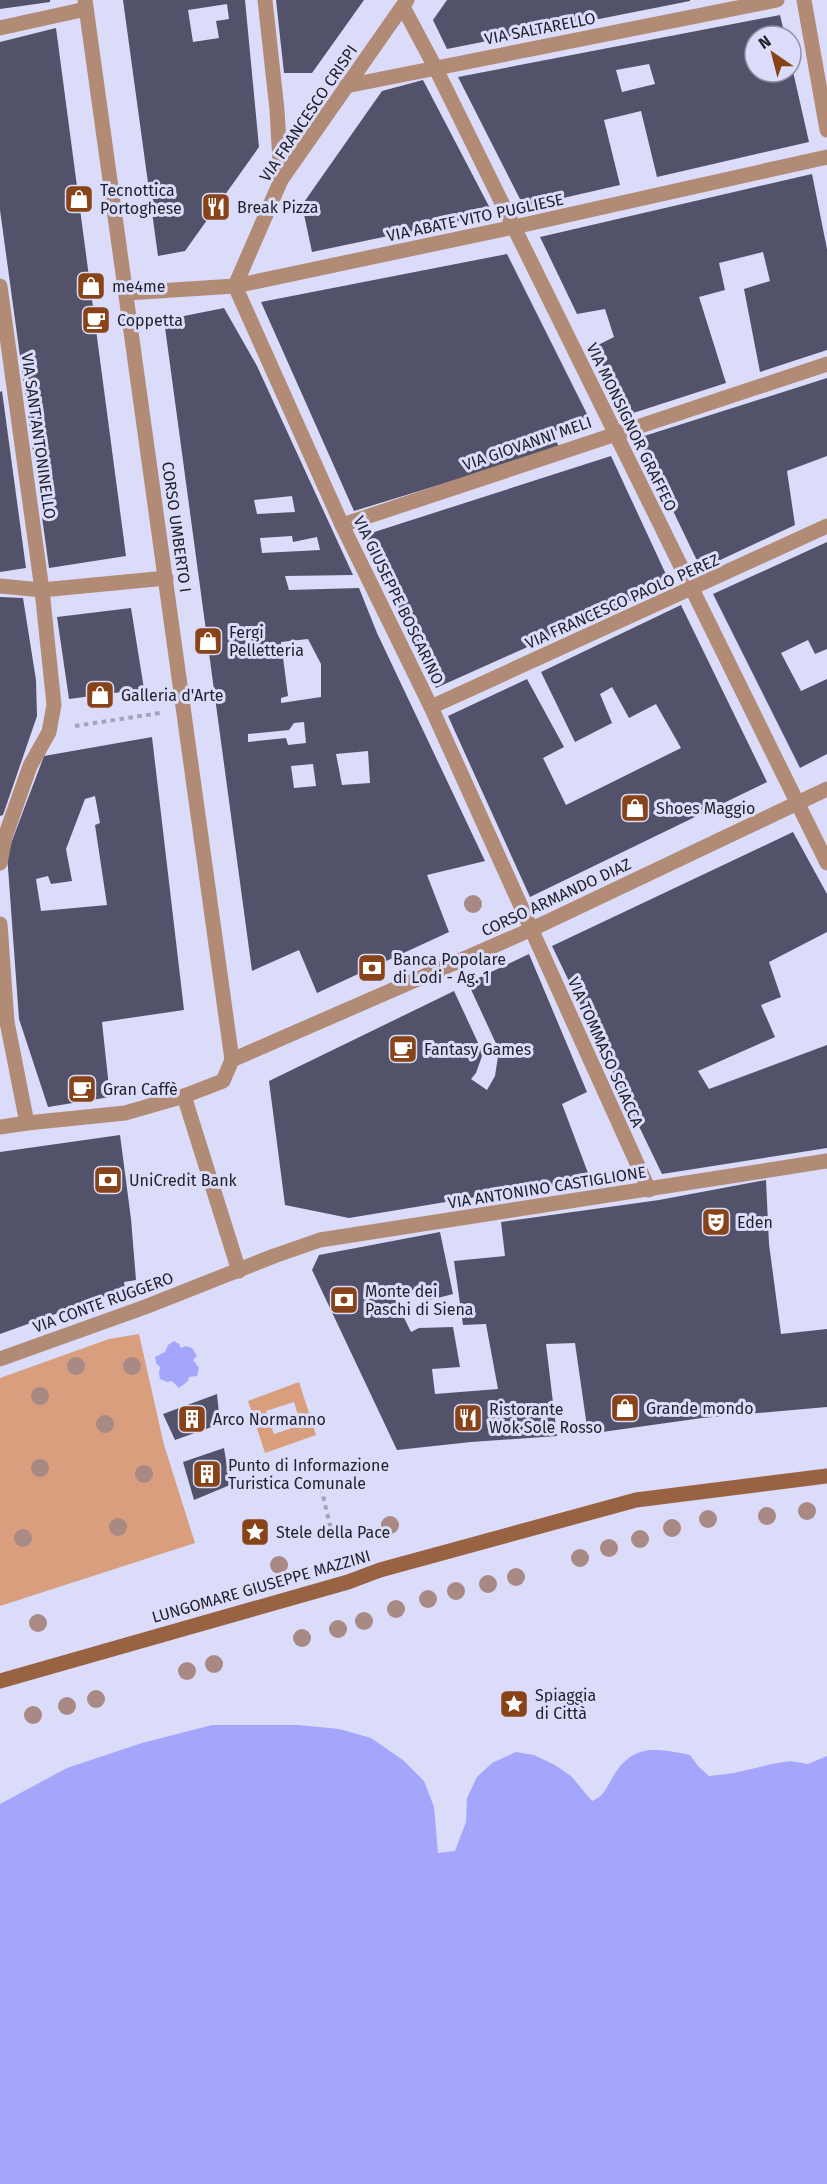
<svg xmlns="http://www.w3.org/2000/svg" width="827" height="2184" font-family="'Fira Sans',sans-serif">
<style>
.green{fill:#d99e7e;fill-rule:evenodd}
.water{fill:#a6a5fc}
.building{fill:#52526b;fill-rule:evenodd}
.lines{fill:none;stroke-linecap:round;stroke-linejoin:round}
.path{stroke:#a2a3ba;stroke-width:4;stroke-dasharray:4.5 4.5;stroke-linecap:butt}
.pedestrian{stroke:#b28b77;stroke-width:15}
.minor{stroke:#b28b77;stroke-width:15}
.tertiary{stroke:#b28b77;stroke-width:15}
.secondary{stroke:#996243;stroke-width:15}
.tree{fill:#a88983}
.labels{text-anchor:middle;stroke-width:6;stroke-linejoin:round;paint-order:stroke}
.street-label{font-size:16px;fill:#22222d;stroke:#dbdcf9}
.poi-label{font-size:16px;fill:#22222d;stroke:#dbdcf9;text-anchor:start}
</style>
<rect width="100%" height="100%" fill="#dbdcf9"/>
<g class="green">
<path d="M139,1334L164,1445L195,1543L0,1606V1378L109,1339Z"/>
<path d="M299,1382L316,1435L265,1453L248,1401ZM294,1402L301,1425L274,1434L266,1411Z"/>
</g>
<g class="water">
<path d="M174,1341L179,1344L181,1348L186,1346L192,1348L197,1356L193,1360L199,1368L197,1376L189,1377L188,1381L179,1388L172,1381L167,1382L160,1379L159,1373L160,1367L156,1363L155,1357L165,1352L168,1345Z"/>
<path d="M212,1725H298L339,1729L371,1738L403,1760L424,1781L434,1807L438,1853L455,1851L466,1822L467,1798L477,1777L492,1763L516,1752L534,1755L555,1765L571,1776L592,1801C603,1796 604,1792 610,1782C630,1744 652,1747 690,1755L698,1766L709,1776L734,1773L772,1764L790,1761L808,1764L827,1756V2184H0V1804L67,1768L142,1743Z"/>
</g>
<g class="building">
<path d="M0,0H50V2L0,9Z"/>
<path d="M123,0H245L259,147L185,251L158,256ZM227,4L229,19L216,21L219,38L193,42L188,10Z"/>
<path d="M276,0H364L312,73H284Z"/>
<path d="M447,0H690V1L447,49L433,20Z"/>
<path d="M780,15L785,36H755V72H791L792,67L809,142L657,177L641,111L604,120L620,185L524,207L458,77ZM649,64L655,84L622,92L616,70Z"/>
<path d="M56,28L126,556L49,568L0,210V42Z"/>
<path d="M423,80L493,214L312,252L302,205L382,91Z"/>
<path d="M812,174L827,249V350L760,372L744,289L770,281L763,252L719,263L725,290L699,297L726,383L627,415L594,347L614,337L605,309L577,314L540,237Z"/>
<path d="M507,254L588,416L551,433L560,448L354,511L261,302Z"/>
<path d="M224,308L257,366L353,575L285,576L289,590L359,588L377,633L485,861L427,875L449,932L317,993L299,950L252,971L164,320ZM292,496L295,512L257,514L254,500ZM292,536L293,542L317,537L320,550L262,553L260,538ZM308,639L321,664V697L281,703V698L288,696L281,642ZM304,722L306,743L288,745L286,738L248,742V734L289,730L294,723ZM368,751L370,783L342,785L336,754ZM313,764L316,786L294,788L291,766Z"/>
<path d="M827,378V456L787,471L795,525L701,569L638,438Z"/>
<path d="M2,391L26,568L0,572V392Z"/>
<path d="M611,456L670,583L436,688L365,535Z"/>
<path d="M827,542V649L815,654L808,640L781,653L801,691L827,679V754L800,768L713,594Z"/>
<path d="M0,597L23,598L36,680L37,716L3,815L0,816Z"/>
<path d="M681,605L767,782L530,897L448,716L527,679L564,747L543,758L566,805L681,748L656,704L629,718L612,687L600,694L612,723L575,742L541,672Z"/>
<path d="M131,608L144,689L69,699L57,617Z"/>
<path d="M152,737L184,1010L102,1022L110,1097L48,1107L19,1019L7,854L44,756ZM95,796L100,823L95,825L107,905L41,911L36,879L48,876L51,884L72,881L66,849L85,799Z"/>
<path d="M793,832L827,894V932L769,962L781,997L761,1005L775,1037L698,1071L709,1089L827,1045V1148L662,1174L552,946Z"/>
<path d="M529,954L587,1092L562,1104L591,1181L470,1198L349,1218L285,1205L269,1081L454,991L480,1047L482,1056L476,1073L471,1079L487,1090L495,1076L499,1050L468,983Z"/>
<path d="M120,1135L131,1219L136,1280L124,1282L125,1289L0,1334V1152Z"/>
<path d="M766,1180L769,1244L781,1334L827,1329V1407L702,1418L588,1434L575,1343L546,1344L557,1436L471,1442L397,1450L312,1270L319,1255L440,1232L453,1294L426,1301L422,1289L392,1293L411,1332L419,1328L453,1327L460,1367L432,1369L435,1394L498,1389L486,1324L463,1325L454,1261L505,1256L501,1222L659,1200Z"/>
<path d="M217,1394L220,1424L175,1440L163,1414Z"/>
<path d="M224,1448L230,1485L194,1500L183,1462Z"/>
</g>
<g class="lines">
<g class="path">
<path d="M75,726L160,713"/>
<path d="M319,1479L332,1534"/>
</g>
<g class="pedestrian">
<path d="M85,0L232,1060"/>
<path d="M0,28L86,9"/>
<path d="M127,293L235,286"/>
<path d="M42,590L166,578"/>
<path d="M232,1060L530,930"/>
<path d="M184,1096L239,1271"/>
<path d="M27,1123L125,1113L184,1096L223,1081L232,1060"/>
</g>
<g class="minor">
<path d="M265,0L277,110L281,180"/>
<path d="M403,7L435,67L827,863"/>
<path d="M346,86L777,0"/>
<path d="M0,286L42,590L54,705L49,732L30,766L5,837L0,863"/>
<path d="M235,286L342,525L431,707L649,1190"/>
<path d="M235,286L514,227L827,157"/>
<path d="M235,286L281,180L407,0"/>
<path d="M342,525L827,364"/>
<path d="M0,586L42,590"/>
<path d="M431,707L827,526"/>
<path d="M0,924L7,1022L27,1123L0,1127"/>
<path d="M530,930L827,789"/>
<path d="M0,1359L145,1307L274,1256L320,1240L827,1161"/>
</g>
<path class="tertiary" d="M804,0L827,130"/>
<path class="secondary" d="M0,1681L348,1582L380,1570L636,1500L827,1476"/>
</g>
<g class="tree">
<circle cx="473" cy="904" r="9"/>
<circle cx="76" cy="1366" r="9"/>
<circle cx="132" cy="1366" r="9"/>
<circle cx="40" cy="1396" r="9"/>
<circle cx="105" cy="1424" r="9"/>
<circle cx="40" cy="1468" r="9"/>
<circle cx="144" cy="1474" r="9"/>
<circle cx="807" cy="1511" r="9"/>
<circle cx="767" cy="1516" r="9"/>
<circle cx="708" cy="1519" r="9"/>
<circle cx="390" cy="1525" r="9"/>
<circle cx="118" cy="1527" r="9"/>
<circle cx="672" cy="1528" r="9"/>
<circle cx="23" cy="1538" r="9"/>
<circle cx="640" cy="1539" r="9"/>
<circle cx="609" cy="1548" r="9"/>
<circle cx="580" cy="1558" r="9"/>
<circle cx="279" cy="1565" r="9"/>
<circle cx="516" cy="1577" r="9"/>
<circle cx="488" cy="1584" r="9"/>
<circle cx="456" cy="1591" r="9"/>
<circle cx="428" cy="1599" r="9"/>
<circle cx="396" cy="1609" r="9"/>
<circle cx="364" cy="1621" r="9"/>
<circle cx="38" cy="1623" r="9"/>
<circle cx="338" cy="1629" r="9"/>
<circle cx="302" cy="1638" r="9"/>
<circle cx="214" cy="1664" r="9"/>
<circle cx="187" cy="1671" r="9"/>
<circle cx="96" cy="1699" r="9"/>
<circle cx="67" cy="1706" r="9"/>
<circle cx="33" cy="1715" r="9"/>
</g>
<defs>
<g id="shop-square" transform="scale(1.5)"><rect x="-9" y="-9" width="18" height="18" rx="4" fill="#884418" stroke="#dbdcf9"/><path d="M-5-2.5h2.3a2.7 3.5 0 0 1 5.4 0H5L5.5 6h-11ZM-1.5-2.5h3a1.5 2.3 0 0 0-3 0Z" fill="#fff"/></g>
<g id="restaurant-square" transform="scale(1.5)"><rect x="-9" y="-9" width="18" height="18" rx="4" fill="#884418" stroke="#dbdcf9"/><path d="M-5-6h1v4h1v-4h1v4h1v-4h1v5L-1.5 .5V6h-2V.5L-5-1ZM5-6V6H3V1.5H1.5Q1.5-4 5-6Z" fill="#fff"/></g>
<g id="cafe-square" transform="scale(1.5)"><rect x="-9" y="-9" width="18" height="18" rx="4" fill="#884418" stroke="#dbdcf9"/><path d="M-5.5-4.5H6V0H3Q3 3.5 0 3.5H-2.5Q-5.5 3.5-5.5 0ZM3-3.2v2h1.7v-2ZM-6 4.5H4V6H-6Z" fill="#fff"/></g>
<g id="bank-square" transform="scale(1.5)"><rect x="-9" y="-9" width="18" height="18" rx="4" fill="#884418" stroke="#dbdcf9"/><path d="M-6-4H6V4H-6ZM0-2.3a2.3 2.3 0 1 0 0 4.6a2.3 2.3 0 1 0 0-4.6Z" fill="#fff"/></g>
<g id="theatre-square" transform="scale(1.5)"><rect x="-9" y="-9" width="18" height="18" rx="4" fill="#884418" stroke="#dbdcf9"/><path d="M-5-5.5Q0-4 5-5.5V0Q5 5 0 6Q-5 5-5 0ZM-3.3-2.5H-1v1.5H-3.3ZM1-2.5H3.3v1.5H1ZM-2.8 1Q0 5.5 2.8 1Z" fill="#fff"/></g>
<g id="building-square" transform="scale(1.5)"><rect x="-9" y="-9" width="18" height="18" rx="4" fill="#884418" stroke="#dbdcf9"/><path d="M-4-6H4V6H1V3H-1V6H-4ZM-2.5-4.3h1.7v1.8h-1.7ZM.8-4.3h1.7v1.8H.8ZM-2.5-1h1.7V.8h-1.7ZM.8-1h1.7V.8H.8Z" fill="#fff"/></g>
<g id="sight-square" transform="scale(1.5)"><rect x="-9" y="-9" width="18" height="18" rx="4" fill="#884418" stroke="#dbdcf9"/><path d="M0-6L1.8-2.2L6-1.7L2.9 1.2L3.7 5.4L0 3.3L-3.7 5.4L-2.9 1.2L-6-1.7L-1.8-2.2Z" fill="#fff"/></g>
</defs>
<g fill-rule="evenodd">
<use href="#shop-square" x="79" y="199"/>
<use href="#restaurant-square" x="216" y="207"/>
<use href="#shop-square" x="91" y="286"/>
<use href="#cafe-square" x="96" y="320"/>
<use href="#shop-square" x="208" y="641"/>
<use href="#shop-square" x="100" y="695"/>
<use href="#shop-square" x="635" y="808"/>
<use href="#bank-square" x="372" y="968"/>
<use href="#cafe-square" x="403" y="1049"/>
<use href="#cafe-square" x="82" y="1089"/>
<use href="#bank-square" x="108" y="1180"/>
<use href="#theatre-square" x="716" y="1222"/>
<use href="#bank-square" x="344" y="1300"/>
<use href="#shop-square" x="625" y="1408"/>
<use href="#restaurant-square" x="468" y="1418"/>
<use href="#building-square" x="192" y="1419"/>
<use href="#building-square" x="207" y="1474"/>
<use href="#sight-square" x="255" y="1532"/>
<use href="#sight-square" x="514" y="1704"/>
</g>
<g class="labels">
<g class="street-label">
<text transform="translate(540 28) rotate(-11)" y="6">VIA SALTARELLO</text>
<text transform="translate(308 113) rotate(-56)" y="6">VIA FRANCESCO CRISPI</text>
<text transform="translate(475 217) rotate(-12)" y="6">VIA ABATE VITO PUGLIESE</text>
<text transform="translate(632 427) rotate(64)" y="6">VIA MONSIGNOR GRAFFEO</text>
<text transform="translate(39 436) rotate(82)" y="6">VIA SANT'ANTONINELLO</text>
<text transform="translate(527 443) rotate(-19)" y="6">VIA GIOVANNI MELI</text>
<text transform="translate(177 527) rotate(82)" y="6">CORSO UMBERTO I</text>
<text transform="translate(399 600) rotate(64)" y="6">VIA GIUSEPPE BOSCARINO</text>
<text transform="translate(622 601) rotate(-24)" y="6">VIA FRANCESCO PAOLO PEREZ</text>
<text transform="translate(556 897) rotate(-25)" y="6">CORSO ARMANDO DIAZ</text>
<text transform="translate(606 1052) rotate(66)" y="6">VIA TOMMASO SCIACCA</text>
<text transform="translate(547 1187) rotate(-9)" y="6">VIA ANTONINO CASTIGLIONE</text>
<text transform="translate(103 1302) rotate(-20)" y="6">VIA CONTE RUGGERO</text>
<text transform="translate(261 1586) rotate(-16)" y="6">LUNGOMARE GIUSEPPE MAZZINI</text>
</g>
<g class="poi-label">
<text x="100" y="196">Tecnottica<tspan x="100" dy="18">Portoghese</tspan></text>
<text x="237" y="213">Break Pizza</text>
<text x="112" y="292">me4me</text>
<text x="117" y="326">Coppetta</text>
<text x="229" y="638">Fergi<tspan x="229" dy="18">Pelletteria</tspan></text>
<text x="121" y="701">Galleria d'Arte</text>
<text x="656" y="814">Shoes Maggio</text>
<text x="393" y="965">Banca Popolare<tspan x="393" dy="18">di Lodi - Ag. 1</tspan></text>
<text x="424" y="1055">Fantasy Games</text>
<text x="103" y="1095">Gran Caffè</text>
<text x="129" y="1186">UniCredit Bank</text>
<text x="737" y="1228">Eden</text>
<text x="365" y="1297">Monte dei<tspan x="365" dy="18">Paschi di Siena</tspan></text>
<text x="646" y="1414">Grande mondo</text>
<text x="489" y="1415">Ristorante<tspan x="489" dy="18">Wok Sole Rosso</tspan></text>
<text x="213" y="1425">Arco Normanno</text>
<text x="228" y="1471">Punto di Informazione<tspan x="228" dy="18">Turistica Comunale</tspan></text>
<text x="276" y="1538">Stele della Pace</text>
<text x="535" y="1701">Spiaggia<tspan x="535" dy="18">di Città</tspan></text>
</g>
</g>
<g transform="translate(773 54) rotate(325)"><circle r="28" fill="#dbdcf9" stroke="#9192a7" stroke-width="1.5"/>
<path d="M0-4.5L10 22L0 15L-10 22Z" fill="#884418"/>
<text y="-9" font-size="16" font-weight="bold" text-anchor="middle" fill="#22222d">N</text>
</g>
</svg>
